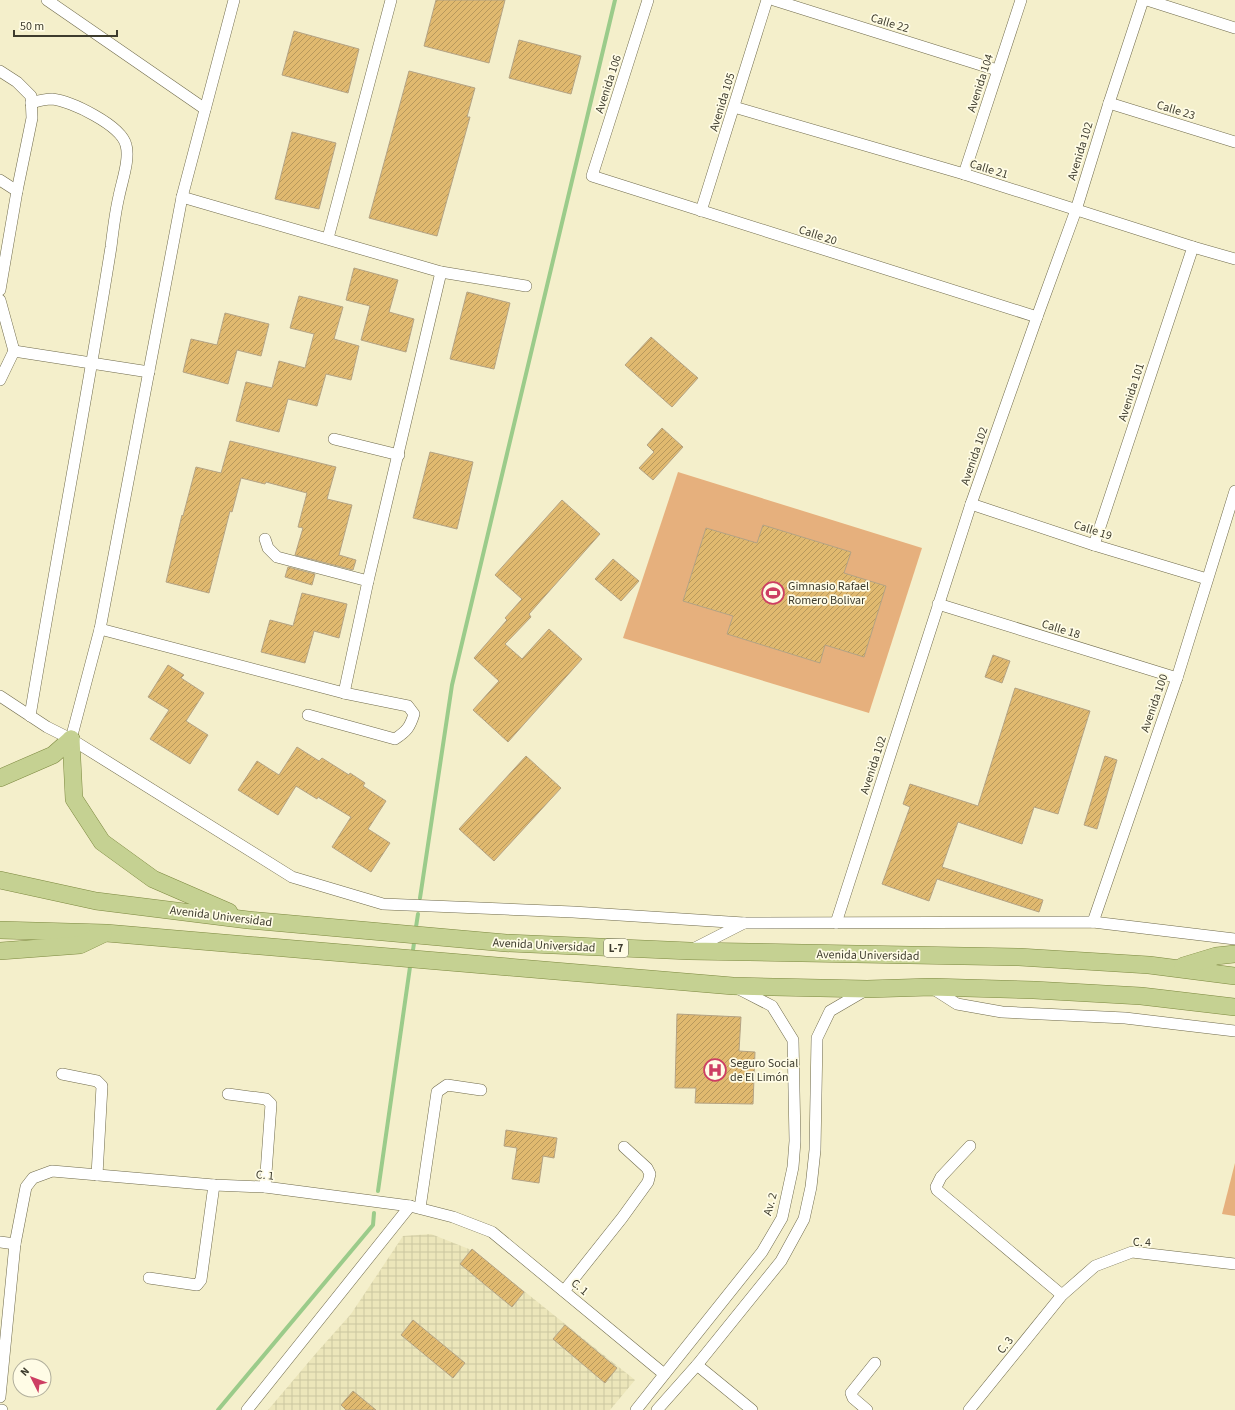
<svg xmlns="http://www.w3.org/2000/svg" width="1235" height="1410" font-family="'Source Sans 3',sans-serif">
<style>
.industrial{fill:url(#industrial-grid)}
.green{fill:#e6b07d}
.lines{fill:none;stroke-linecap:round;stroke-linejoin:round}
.stream{stroke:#9bcb8a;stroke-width:4}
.building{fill:url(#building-hatch);stroke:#b4a384}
.minor-casing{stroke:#6f6a4b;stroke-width:12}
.primary-casing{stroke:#7c883f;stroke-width:18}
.minor{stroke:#fff;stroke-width:11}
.primary{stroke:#c5d192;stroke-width:17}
.labels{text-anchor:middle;stroke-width:3.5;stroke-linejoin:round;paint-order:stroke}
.shield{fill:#fffce6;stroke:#777564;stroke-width:1}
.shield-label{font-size:11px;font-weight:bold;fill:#3d3b2d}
.street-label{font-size:12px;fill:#3d3b2d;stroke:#fffce6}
.poi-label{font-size:12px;fill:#3d3b2d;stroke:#fffce6;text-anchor:start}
</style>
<defs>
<pattern id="industrial-grid" width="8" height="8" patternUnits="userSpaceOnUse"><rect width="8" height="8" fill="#ece6ba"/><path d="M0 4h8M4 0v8" fill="none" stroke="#cbc6a0"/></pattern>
<pattern id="building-hatch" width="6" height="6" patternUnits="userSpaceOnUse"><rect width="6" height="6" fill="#e0b96f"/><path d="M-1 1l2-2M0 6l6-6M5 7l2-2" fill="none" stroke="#b7985c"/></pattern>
</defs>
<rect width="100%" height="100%" fill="#f4efcb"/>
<path class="industrial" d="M431,1234L474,1251L635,1380L610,1410H268L318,1351L351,1314L403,1236Z"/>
<g class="green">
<path d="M678,472L922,548L869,713L623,638Z"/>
<path d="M1235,1163V1216L1222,1214Z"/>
</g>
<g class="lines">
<g class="stream">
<path d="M420,898L452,685L615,0"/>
<path d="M416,927L418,914"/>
<path d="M413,950L414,943"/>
<path d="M378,1191L410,967"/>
<path d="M218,1410L373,1225L374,1213"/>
</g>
</g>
<g class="building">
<path d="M436,0H505L489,63L424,46Z"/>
<path d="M294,31L359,49L348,93L282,75Z"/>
<path d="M519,40L581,56L571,94L509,78Z"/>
<path d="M409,71L475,88L467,117H470L437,236L369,218Z"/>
<path d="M292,132L336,143L319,209L275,199Z"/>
<path d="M354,268L398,280L389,312L414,319L406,352L361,340L370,306L346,300Z"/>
<path d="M467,292L510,303L494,369L450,359Z"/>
<path d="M299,296L343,307L334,339L359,346L351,380L326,374L317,406L288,399L279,432L236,421L246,382L272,388L279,361L305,368L314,334L290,328Z"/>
<path d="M225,313L269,324L261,356L237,350L228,384L183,372L191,339L217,345Z"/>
<path d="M651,337L698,378L672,407L625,365Z"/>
<path d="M662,428L683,447L653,480L639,468L654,452L647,445Z"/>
<path d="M230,441L336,467L327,499L352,505L339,555L356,560L353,570L295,555L303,528L298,527L307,493L266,482L265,484L241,478L232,512L230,511L209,593L166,582L182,515L183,516L196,467L221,473Z"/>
<path d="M430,452L473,462L457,529L413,518Z"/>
<path d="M562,500L600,534L529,614L531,617L505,644L522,659L549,629L582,659L508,742L473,710L499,681L474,658L507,620L505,618L522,599L495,575Z"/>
<path d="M763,525L851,552L844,573L886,586L864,657L825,645L820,663L727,634L733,616L683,601L706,528L757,543Z"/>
<path d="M613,559L639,581L621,601L595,579Z"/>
<path d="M288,567L315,574L312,585L285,577Z"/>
<path d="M302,593L347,604L339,638L314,631L305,663L261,652L270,620L293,626Z"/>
<path d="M993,655L1010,661L1002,683L985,677Z"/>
<path d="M168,665L184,675L181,678L204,693L186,721L208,735L190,764L150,739L169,710L148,697Z"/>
<path d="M1015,688L1090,711L1058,814L1034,807L1022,844L958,822L942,867L1043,900L1039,912L937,879L929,901L882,884L910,807L903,804L910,784L978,806Z"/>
<path d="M297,747L319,761L322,758L349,775L350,773L365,783L363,786L386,801L368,829L390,843L371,872L332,847L351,817L318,797L317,799L296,786L278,815L238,790L257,761L279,775Z"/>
<path d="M526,756L561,788L494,861L459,829Z"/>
<path d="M1105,756L1117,760L1097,829L1084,825Z"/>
<path d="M677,1014L741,1017L739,1051L755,1052L753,1104L695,1103L696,1088H675Z"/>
<path d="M506,1130L557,1138L554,1158L543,1156L539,1183L512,1179L517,1148L504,1146Z"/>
<path d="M472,1249L524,1292L512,1307L460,1264Z"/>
<path d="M413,1320L465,1363L453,1378L401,1335Z"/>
<path d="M565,1325L617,1368L605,1383L553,1339Z"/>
<path d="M353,1391L376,1410H346L341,1405Z"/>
</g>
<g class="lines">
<g class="minor-casing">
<g id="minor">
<path d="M47,0L205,109"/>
<path d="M648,0L592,176L1037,317"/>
<path d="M774,0L997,70"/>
<path d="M1147,0L1235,28"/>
<path d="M0,71L17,82L31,96L32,118L17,191L0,290"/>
<path d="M1109,103L1235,142"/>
<path d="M734,107L964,174L1193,247L1235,259"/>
<path d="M964,174L1021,0"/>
<path d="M0,180L17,191"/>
<path d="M182,197L441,272L526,286"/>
<path d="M701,211L767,0"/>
<path d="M328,238L391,0"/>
<path d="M0,300L14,351"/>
<path d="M0,380L14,351L149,372"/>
<path d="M334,439L399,455"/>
<path d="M971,504L1094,545L1207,579"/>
<path d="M265,539L268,548L277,557L368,581"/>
<path d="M1094,545L1193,247"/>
<path d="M938,604L1177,678"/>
<path d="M100,629L344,693L408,706L414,714C410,727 407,731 395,739L308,715"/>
<path d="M344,693L368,581L441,272"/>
<path d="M0,696L47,727L71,739L292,877L383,904L573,912L744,923L1093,922L1235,939"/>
<path d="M30,716C56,560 86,404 111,247C113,230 115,213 119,196C122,181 130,159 126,145C121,125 71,101 52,99C44,99 38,101 31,103"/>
<path d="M71,739L100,629L182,197L234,0"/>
<path d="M1093,922L1177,678L1235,491"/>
<path d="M836,923L971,504L1037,317L1076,210L1109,103L1143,0"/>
<path d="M693,949L744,923"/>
<path d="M932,988L957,1004L1002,1012L1125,1018L1235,1031"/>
<path d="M62,1074L97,1081L102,1086L97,1175"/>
<path d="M228,1094L266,1099L271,1104L265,1187"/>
<path d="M970,1146L941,1177L936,1187L937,1190L1062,1295"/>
<path d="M420,1208L437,1092L447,1085L481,1090"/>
<path d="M0,1242L15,1244"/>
<path d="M149,1278L197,1285L201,1280L214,1185"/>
<path d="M564,1291L622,1218L648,1182L650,1174L647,1168L624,1147"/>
<path d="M697,1365L752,1410"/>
<path d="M0,1397L15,1244L26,1187L33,1178L52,1171L214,1185L265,1187L410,1206L453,1217L492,1232L664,1374"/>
<path d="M0,1410H2"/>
<path d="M247,1410L410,1206"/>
<path d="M636,1410L762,1252L782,1218L793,1167L795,1141L793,1040L772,1006L737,988"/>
<path d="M657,1410L697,1365L781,1261L804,1219L811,1187L815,1150L817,1038L830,1011L866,990"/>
<path d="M867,1410L853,1398L851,1393L875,1363"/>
<path d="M969,1410L1062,1295L1095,1266L1132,1252L1235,1264"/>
</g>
</g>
<g class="primary-casing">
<g id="primary">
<path d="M71,739L74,799L102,842L153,879L229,912"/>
<path d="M0,778L53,755L71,739"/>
<path d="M0,880L96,901L248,920L506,943L690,951L1019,957L1149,965L1235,976"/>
<path d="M0,930L106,933L733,986L867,989L931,987L1034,990L1141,996L1235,1007"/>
<path d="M0,951L80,945L103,934"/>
<path d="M1183,966L1216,956L1235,954"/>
</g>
</g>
<use href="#minor" class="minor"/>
<use href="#primary" class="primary"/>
</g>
<defs>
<g id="stadium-ring" transform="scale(1.15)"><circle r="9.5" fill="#fffce6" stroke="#cd3e63" stroke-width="1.5"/><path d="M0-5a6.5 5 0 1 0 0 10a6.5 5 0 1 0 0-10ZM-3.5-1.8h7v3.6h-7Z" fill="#cd3e63"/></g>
<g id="hospital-ring" transform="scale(1.15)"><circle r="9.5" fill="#fffce6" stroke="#cd3e63" stroke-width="1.5"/><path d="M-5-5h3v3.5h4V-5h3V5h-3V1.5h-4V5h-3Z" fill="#cd3e63"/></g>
</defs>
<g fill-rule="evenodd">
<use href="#stadium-ring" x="773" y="593"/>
<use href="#hospital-ring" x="715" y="1070"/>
</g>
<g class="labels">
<rect class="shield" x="604" y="939" width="24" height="18" rx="3"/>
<g class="shield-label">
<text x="616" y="952">L-7</text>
</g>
<g class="street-label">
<text transform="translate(890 23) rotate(17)" y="4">Calle 22</text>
<text transform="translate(980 83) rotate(-72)" y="4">Avenida 104</text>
<text transform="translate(608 84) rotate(-72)" y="4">Avenida 106</text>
<text transform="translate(722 102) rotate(-73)" y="4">Avenida 105</text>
<text transform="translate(1176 110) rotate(17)" y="4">Calle 23</text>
<text transform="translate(1080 151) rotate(-73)" y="4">Avenida 102</text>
<text transform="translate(989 169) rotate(17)" y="4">Calle 21</text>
<text transform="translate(818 235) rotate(18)" y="4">Calle 20</text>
<text transform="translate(1131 392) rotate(-72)" y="4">Avenida 101</text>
<text transform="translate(974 456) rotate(-71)" y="4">Avenida 102</text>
<text transform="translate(1093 530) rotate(18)" y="4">Calle 19</text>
<text transform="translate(1061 629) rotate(17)" y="4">Calle 18</text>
<text transform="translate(1154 703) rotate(-71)" y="4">Avenida 100</text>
<text transform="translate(873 765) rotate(-72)" y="4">Avenida 102</text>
<text transform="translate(221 916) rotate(7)" y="4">Avenida Universidad</text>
<text transform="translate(544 945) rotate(3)" y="4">Avenida Universidad</text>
<text transform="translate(868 955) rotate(1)" y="4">Avenida Universidad</text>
<text transform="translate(265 1175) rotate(5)" y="4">C. 1</text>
<text transform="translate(770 1204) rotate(-74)" y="4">Av. 2</text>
<text transform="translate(1142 1242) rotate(1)" y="4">C. 4</text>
<text transform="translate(580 1287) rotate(40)" y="4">C. 1</text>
<text transform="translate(1005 1345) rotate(-51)" y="4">C. 3</text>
</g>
<g class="poi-label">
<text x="788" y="590">Gimnasio Rafael<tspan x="788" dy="14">Romero Bolivar</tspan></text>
<text x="730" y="1067">Seguro Social<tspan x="730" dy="14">de El Limón</tspan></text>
</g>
</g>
<g transform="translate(32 1378) rotate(312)"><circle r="19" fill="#fffce6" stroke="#b1af9c"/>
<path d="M0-3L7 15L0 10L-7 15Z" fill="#cd3e63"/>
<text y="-6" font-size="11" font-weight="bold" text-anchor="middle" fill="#3d3b2d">N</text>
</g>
<path d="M14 30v6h103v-6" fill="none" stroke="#3d3b2d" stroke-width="2"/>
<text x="20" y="30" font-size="12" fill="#3d3b2d" stroke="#fffce6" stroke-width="3" paint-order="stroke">50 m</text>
</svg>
